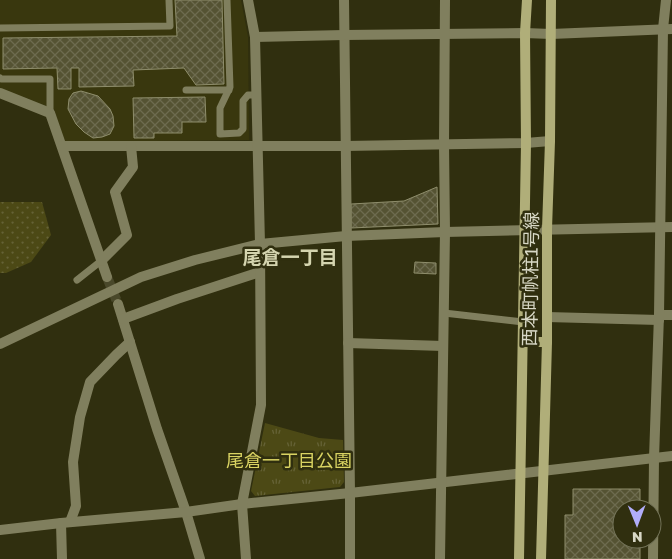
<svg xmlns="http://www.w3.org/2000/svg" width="672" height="559" font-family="'Golos Text','Noto Sans JP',sans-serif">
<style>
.built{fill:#39370e}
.grass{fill:url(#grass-dots)}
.park{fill:url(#park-tufts)}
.building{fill:url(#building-cross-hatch);stroke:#8f8e6c}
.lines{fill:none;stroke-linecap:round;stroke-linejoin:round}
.street-tunnel{stroke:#49482a;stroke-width:10;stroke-dasharray:10 5;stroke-linecap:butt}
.lane{stroke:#807f5e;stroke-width:7}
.street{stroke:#807f5e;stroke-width:10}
.secondary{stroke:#b0ae79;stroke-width:10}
.labels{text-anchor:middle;stroke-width:5;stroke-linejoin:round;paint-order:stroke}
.street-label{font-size:18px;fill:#d8d8c6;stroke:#302f0f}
.park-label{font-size:18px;fill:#d9d362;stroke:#302f0f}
.neighbourhood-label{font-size:19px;font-weight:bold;fill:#d4d4af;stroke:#302f0f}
</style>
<defs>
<pattern id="grass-dots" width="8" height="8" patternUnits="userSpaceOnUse" patternTransform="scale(1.25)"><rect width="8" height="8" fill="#4c4915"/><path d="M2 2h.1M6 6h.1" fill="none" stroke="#656236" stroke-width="1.8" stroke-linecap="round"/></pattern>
<pattern id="park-tufts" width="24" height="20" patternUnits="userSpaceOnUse" patternTransform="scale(1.25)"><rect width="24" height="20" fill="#4c4915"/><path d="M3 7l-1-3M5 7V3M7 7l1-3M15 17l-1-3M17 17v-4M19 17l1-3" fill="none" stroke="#656236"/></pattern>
<pattern id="building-cross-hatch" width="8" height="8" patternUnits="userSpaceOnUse" patternTransform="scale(1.25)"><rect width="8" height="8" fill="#555333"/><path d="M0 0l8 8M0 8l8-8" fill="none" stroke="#6d6b4f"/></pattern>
</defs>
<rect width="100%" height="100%" fill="#302f0f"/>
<path class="built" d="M0,0H241L248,37L249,140L65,142L54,109L0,88Z"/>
<path class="grass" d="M0,202H42L51,235L31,262L6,273H0Z"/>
<path class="park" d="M265,423L319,438L343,440L344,482L340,487L255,496L251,491Z"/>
<g class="building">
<path d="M175,0H222L224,84L196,85L184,68L133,70L134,86L79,87V68H71V89H58L57,68L3,69V38L177,36Z"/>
<path d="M81,91L98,96L110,109L113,116L114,126L110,134L102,137L93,138L84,132L76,124L68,109L69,99L73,93Z"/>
<path d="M205,97L206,122H182V133H154V138H134L133,98Z"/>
<path d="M437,187L438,224L351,228V204L404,201Z"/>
<path d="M415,262L436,263V274L414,273Z"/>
<path d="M573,489H640V509H622V539H640V559H565V515H573Z"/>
</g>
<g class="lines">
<path class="street-tunnel" d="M107,277L118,304"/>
<g class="lane">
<path d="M227,0L230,87L220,108V134L239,133L243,129V101L248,95H256"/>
<path d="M0,28L170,26L169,0"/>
<path d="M0,78L1,79H50V113"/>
<path d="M186,90H229"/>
<path d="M77,280L101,261"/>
<path d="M444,313L523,322"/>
</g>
<g class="street">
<path d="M344,0L350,493V559"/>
<path d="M255,37L344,35L525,33L551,34L672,29"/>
<path d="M0,93L50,113L107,277"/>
<path d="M62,146H345L526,143L550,141"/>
<path d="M101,261L127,235L115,192L133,167L131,146"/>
<path d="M118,304L157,429L186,512L200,559"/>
<path d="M659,315H672"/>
<path d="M547,317L659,320"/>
<path d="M123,319L177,299L260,272"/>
<path d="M348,343L443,346"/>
<path d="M0,344L141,277L195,260L260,244L346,236L445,232L672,227"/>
<path d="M70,522L76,506L73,462L80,417L90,382L116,355L130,342"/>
<path d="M61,523L62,559"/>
<path d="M0,530L61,523L186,512L242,504L350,493L672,456"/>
<path d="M246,559L242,504L261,405L260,244L255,37L248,0"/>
<path d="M440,559L445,232L444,144L445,0"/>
<path d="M653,559L654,458L659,315L663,29L666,0"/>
</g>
<g class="secondary">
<path d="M523,342H547"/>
<path d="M519,559L526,143L525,33L527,0"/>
<path d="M541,559L547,342V229L550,141L551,0"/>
</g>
</g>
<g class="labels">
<g class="street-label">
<text transform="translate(531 279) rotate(-89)" y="6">西本町帆柱1号線</text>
</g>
<g class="park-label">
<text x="289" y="467">尾倉一丁目公園</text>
</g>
<g class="neighbourhood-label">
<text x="290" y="264">尾倉一丁目</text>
</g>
</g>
<g transform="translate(637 524) rotate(179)"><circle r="24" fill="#302f0f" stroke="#737358"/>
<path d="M0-4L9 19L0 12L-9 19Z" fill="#b1adfa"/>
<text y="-8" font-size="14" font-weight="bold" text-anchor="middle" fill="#d8d8c6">N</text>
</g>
</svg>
